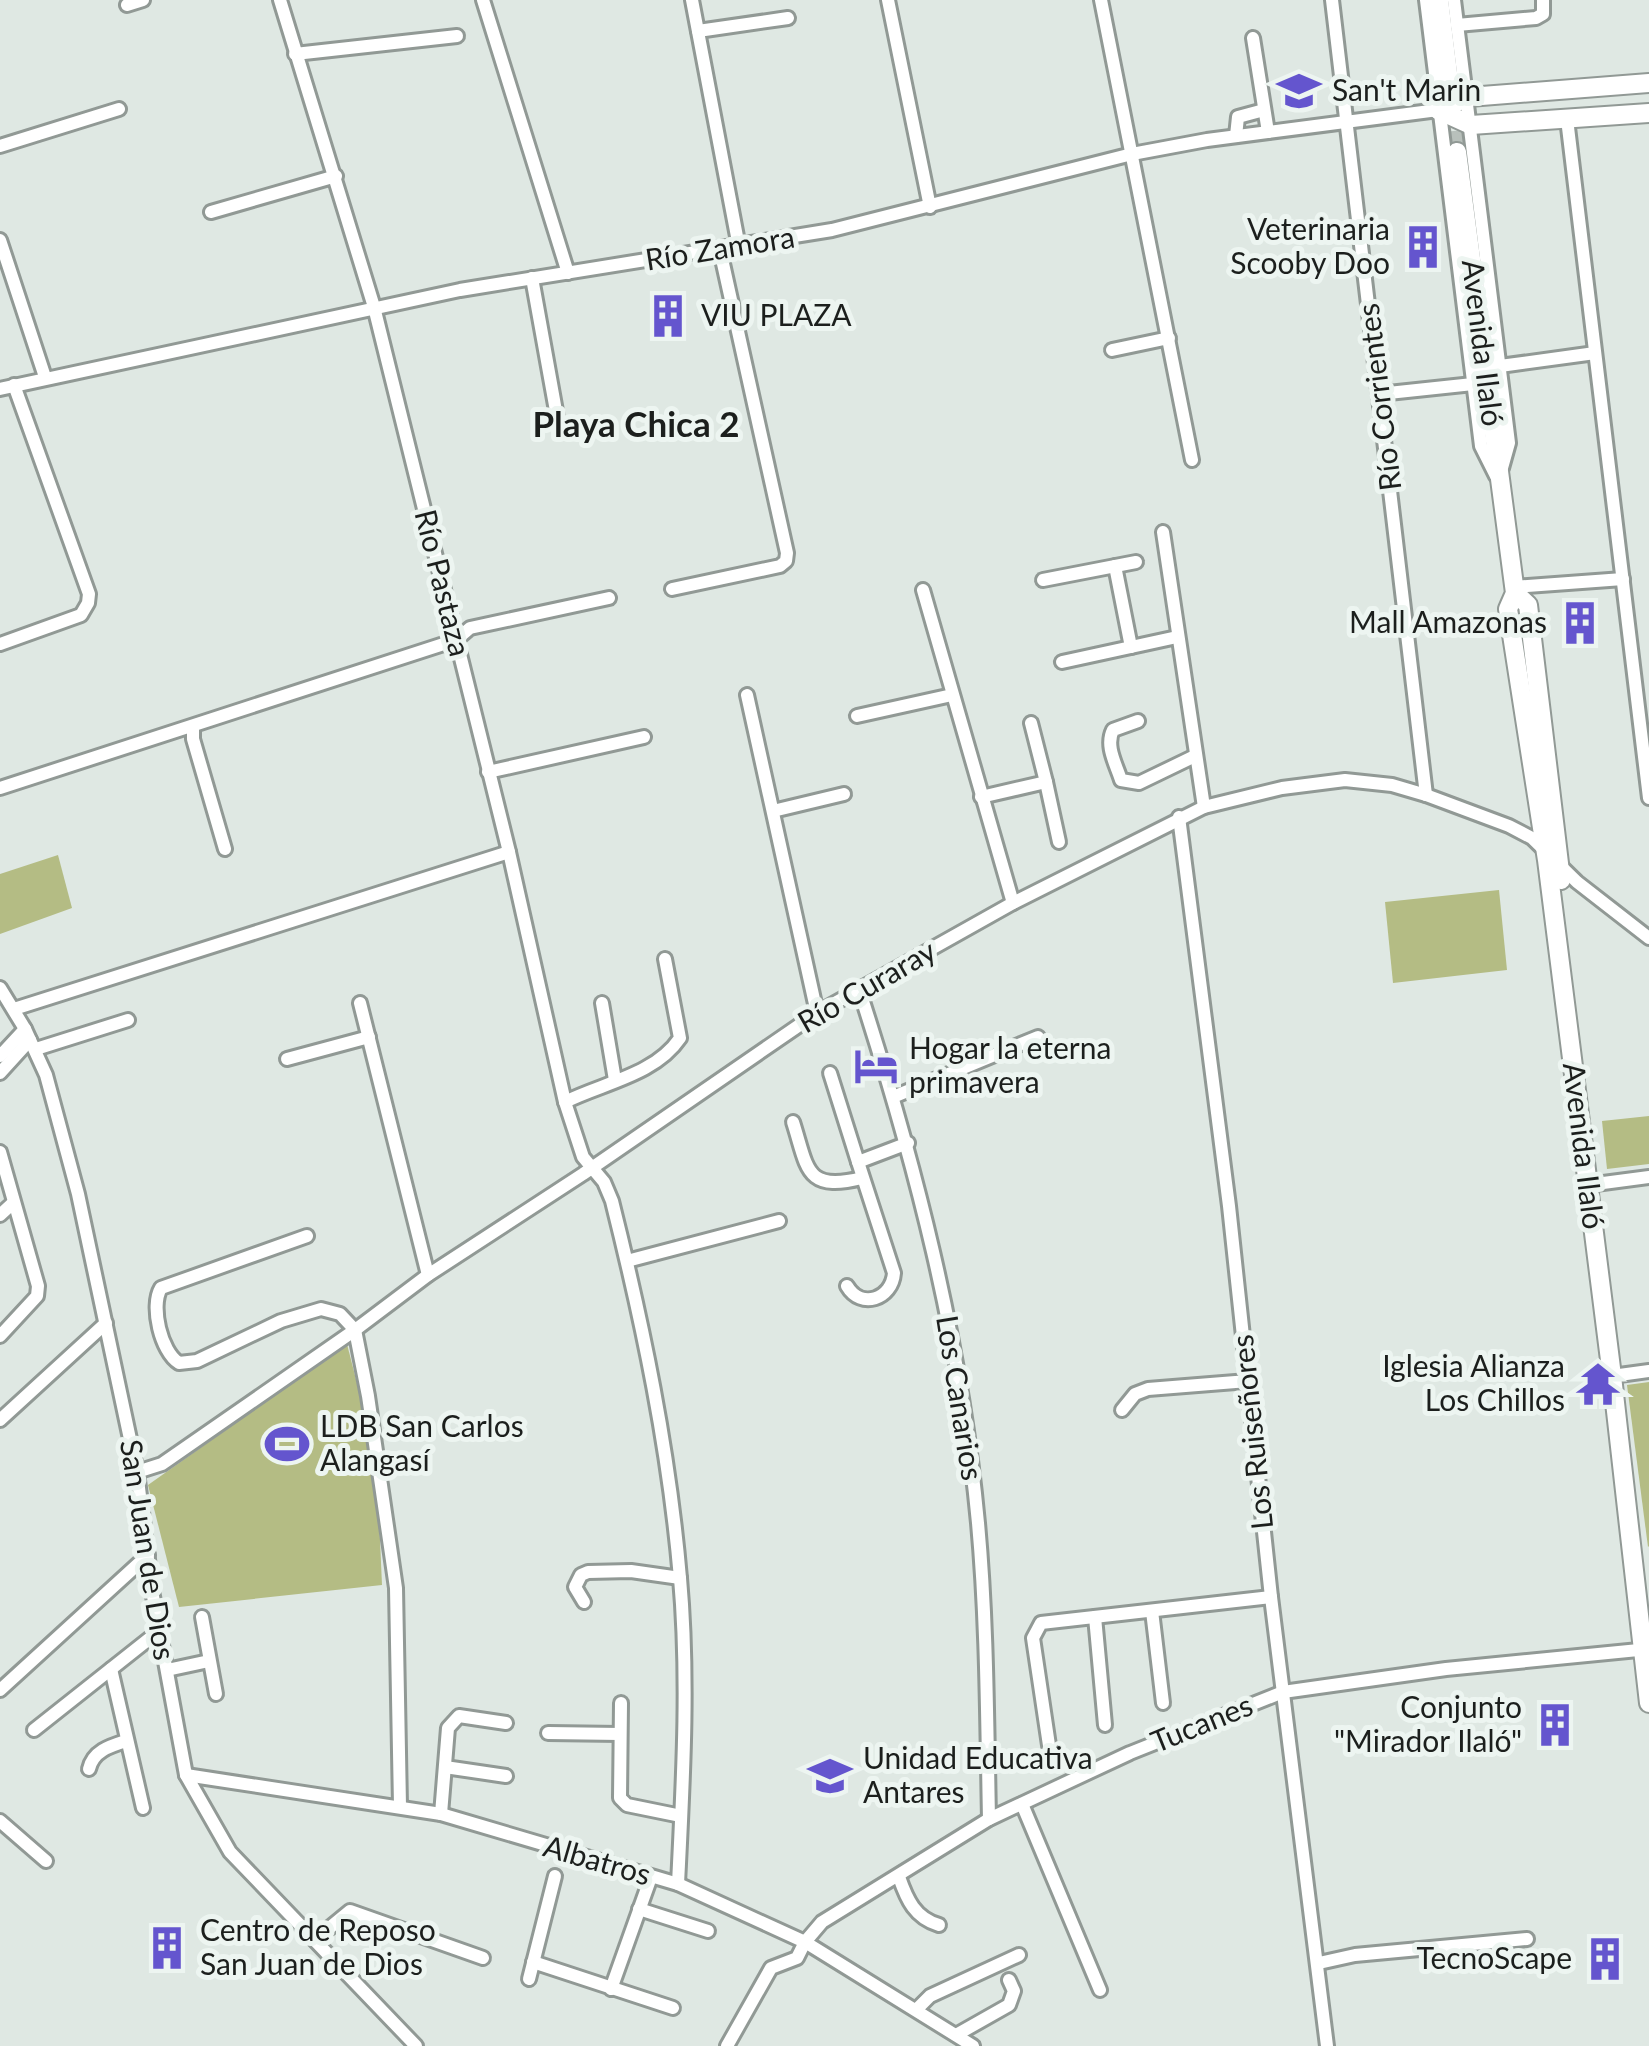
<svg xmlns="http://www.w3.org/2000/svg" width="1649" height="2046" font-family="Lato,sans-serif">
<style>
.green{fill:#b4bc84}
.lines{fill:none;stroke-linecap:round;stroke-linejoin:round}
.major-tunnel{stroke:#b8c0bb;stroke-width:18;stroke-dasharray:18 9;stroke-linecap:butt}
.minor-casing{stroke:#919995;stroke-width:18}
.major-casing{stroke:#919995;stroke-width:22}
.minor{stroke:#fff;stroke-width:12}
.major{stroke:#fff;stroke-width:18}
.labels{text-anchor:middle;stroke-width:10;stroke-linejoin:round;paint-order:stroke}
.poi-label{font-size:30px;fill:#1c1f1d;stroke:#edf5f1;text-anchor:start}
.street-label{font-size:30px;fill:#1c1f1d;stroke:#edf5f1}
.quarter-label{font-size:35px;font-weight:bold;fill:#1c1f1d;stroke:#edf5f1}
</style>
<rect width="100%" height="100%" fill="#dfe8e3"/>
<g class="green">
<path d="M58,855L72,908L0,934V874Z"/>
<path d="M1499,890L1507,970L1393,983L1385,902Z"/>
<path d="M1649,1116V1164L1607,1169L1602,1121Z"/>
<path d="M347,1344L362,1403L378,1494L382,1585L179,1607L148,1485Z"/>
<path d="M1649,1382V1546L1648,1547L1627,1385Z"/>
</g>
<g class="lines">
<path class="major-tunnel" d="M1452,104L1457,152"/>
<g class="minor-casing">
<g id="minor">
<path d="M280,0L374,307L509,852L565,1102L583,1157L604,1182L612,1201C643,1325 669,1450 680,1578C689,1679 683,1782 678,1884"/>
<path d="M483,0L568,273"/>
<path d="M692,0L739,247"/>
<path d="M888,0L930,207"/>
<path d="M1101,0L1192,460"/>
<path d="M1332,0L1426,795"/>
<path d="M1426,0L1481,446L1496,476"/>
<path d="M1454,0L1509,443L1502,468"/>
<path d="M127,5L143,0"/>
<path d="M1457,25L1536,18L1543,14V0"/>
<path d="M698,31L788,18"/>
<path d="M1253,38L1268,132"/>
<path d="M295,54L457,36"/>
<path d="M1567,119L1649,798"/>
<path d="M1236,136L1238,117L1264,110"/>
<path d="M0,146L119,109"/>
<path d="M211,212L336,176"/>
<path d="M0,240L45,377"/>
<path d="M532,278L558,422"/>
<path d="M1112,350L1169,338"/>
<path d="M1500,366L1595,353"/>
<path d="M0,389L460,290L832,230L1132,154L1207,140L1438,110"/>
<path d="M1379,394L1473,384"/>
<path d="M1163,532L1204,807"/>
<path d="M1115,566L1131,647"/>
<path d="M1043,580L1136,562"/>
<path d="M1514,587L1623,579"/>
<path d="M672,589L780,566L786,561L787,553L720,250"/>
<path d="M923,590L1013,903"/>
<path d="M0,644L81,615L88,603L89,594L14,385"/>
<path d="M1062,662L1177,637"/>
<path d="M747,695L817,1013"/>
<path d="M857,716L952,695"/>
<path d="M1138,721L1113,730C1105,746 1116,764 1121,780L1139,783L1195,756"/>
<path d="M193,727V739L225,849"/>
<path d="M488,772L644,737"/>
<path d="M1046,782L1059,842"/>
<path d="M0,788L456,640L470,628L609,598"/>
<path d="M981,797L1046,782L1031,723"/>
<path d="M773,811L844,794"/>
<path d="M1179,817L1229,1206L1271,1597L1327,2046"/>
<path d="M0,988L25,1029L46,1075L78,1194L137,1472L152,1591L186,1775L230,1852L416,2046"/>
<path d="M859,989C915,1162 961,1340 978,1523C987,1621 987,1720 989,1819"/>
<path d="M360,1003L428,1275"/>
<path d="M602,1003L615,1080"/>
<path d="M14,1009L509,852"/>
<path d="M36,1049L128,1020"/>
<path d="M0,1056L25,1029"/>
<path d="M287,1059L369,1037"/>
<path d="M0,1073L30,1040"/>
<path d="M830,1073L858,1162"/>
<path d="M893,1097L1038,1037"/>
<path d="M565,1102C603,1083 655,1075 680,1038L665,959"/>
<path d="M793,1122C808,1169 805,1192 862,1178"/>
<path d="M0,1152L38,1286L37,1296L0,1336"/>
<path d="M1588,1185L1649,1177"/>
<path d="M0,1215L13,1203"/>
<path d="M307,1236L161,1288C150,1306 161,1352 179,1363L197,1361L281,1321L321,1309L340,1314L355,1330L368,1396L396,1588L400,1806"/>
<path d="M627,1261L779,1221"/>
<path d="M847,1286C861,1310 892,1299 894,1273L858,1162L908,1143"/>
<path d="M1612,1376L1649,1371"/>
<path d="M1122,1410L1135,1394L1148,1389L1248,1381"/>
<path d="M0,1420L106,1323"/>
<path d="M137,1472L162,1464L355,1330L428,1275L583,1174L817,1013L1013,903L1204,807L1282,788L1345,780L1392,785L1426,795L1509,826L1532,838L1577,882L1649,938"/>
<path d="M584,1602L575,1587L581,1575L588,1572L631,1571L680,1578"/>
<path d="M1152,1611L1163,1703"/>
<path d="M202,1617L216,1694"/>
<path d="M1095,1617L1105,1725"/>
<path d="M111,1669L143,1808"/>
<path d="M167,1670L209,1661"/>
<path d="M0,1690L148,1555"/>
<path d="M621,1703L620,1798L627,1805L681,1816"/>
<path d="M34,1730L159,1631"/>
<path d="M548,1733L620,1734"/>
<path d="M1050,1752L1033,1638L1041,1623L1271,1597"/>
<path d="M445,1767L506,1776"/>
<path d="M89,1769C93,1751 110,1746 126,1741"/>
<path d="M186,1775L441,1814L678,1884L805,1942L973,2046"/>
<path d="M1022,1804L1100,1990"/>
<path d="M441,1814L448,1728L459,1716L506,1723"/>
<path d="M0,1821L46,1861"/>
<path d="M899,1877C907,1900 915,1918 939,1925"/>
<path d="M639,1909L708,1931"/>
<path d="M316,1939L350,1911L483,1958"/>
<path d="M533,1962L673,2008"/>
<path d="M1319,1963L1355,1955L1527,1939"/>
<path d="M529,1979L555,1876"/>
<path d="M611,1989L651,1877"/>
<path d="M916,2010L930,1996L1019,1955"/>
<path d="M956,2035L1009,2005L1014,1991L1009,1980"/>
<path d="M727,2046L771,1968L797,1958L805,1942L822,1922L989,1819L1130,1753L1283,1692L1446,1669L1649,1649"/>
</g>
</g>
<g class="major-casing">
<g id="major">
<path d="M1439,0L1450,89"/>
<path d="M1438,110L1471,125L1649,113"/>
<path d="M1438,110L1469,97L1649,83"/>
<path d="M1457,152L1515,593L1508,609L1547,860L1612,1376L1649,1703"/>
<path d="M1515,593L1528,605L1561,880"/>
</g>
</g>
<use href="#minor" class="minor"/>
<use href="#major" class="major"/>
</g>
<defs>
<g id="school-bare" transform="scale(3.45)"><path d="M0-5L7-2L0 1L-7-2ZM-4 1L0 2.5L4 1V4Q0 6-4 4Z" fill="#6455ce" stroke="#edf5f1" stroke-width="2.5" paint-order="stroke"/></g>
<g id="building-bare" transform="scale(3.45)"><path d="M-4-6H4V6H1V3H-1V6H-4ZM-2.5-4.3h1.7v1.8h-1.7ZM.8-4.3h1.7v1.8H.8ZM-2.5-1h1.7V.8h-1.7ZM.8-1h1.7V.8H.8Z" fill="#6455ce" stroke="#edf5f1" stroke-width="2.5" paint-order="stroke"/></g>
<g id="hotel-bare" transform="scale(3.45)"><path d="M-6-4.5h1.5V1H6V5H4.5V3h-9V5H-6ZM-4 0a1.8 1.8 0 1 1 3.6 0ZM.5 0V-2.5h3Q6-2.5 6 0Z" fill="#6455ce" stroke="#edf5f1" stroke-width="2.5" paint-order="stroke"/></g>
<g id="temple-bare" transform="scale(3.45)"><path d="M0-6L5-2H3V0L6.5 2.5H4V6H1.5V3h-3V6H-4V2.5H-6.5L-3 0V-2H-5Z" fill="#6455ce" stroke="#edf5f1" stroke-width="2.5" paint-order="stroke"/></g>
<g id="stadium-bare" transform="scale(3.45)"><path d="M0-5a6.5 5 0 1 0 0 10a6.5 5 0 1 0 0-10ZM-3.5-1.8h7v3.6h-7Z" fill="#6455ce" stroke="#edf5f1" stroke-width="2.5" paint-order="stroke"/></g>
</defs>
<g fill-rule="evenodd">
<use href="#school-bare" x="1299" y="91"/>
<use href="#building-bare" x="1423" y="247"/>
<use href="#building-bare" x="668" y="316"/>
<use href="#building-bare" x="1580" y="623"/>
<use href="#hotel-bare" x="876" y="1066"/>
<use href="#temple-bare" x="1598" y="1384"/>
<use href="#stadium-bare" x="287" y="1444"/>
<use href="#building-bare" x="1555" y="1725"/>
<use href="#school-bare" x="830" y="1776"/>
<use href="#building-bare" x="167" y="1948"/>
<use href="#building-bare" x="1605" y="1959"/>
</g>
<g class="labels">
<g class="poi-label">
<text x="1332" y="101">San't Marin</text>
<text x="1390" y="240" text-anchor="end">Veterinaria<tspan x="1390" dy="34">Scooby Doo</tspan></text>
<text x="701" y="326">VIU PLAZA</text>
<text x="1547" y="633" text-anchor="end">Mall Amazonas</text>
<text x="909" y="1059">Hogar la eterna<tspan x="909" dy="34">primavera</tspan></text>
<text x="1565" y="1377" text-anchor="end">Iglesia Alianza<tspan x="1565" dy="34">Los Chillos</tspan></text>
<text x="320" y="1437">LDB San Carlos<tspan x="320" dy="34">Alangasí</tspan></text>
<text x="1522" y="1718" text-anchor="end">Conjunto<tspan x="1522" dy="34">"Mirador Ilaló"</tspan></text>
<text x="863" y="1769">Unidad Educativa<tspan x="863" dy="34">Antares</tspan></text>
<text x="200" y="1941">Centro de Reposo<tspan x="200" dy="34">San Juan de Dios</tspan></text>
<text x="1572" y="1969" text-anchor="end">TecnoScape</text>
</g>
<g class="street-label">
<text transform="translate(720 249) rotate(-9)" y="10">Río Zamora</text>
<text transform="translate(1482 343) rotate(83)" y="10">Avenida Ilaló</text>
<text transform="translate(1380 397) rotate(-97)" y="10">Río Corrientes</text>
<text transform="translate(442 583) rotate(76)" y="10">Río Pastaza</text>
<text transform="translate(867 987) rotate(-30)" y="10">Río Curaray</text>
<text transform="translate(1583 1146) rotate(83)" y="10">Avenida Ilaló</text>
<text transform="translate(959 1398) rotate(81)" y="10">Los Canarios</text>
<text transform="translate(1253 1432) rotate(-96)" y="10">Los Ruiseñores</text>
<text transform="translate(147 1550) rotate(81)" y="10">San Juan de Dios</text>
<text transform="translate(1202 1724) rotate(-22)" y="10">Tucanes</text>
<text transform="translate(597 1861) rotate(16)" y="10">Albatros</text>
</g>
<g class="quarter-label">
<text x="636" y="437">Playa Chica 2</text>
</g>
</g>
</svg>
